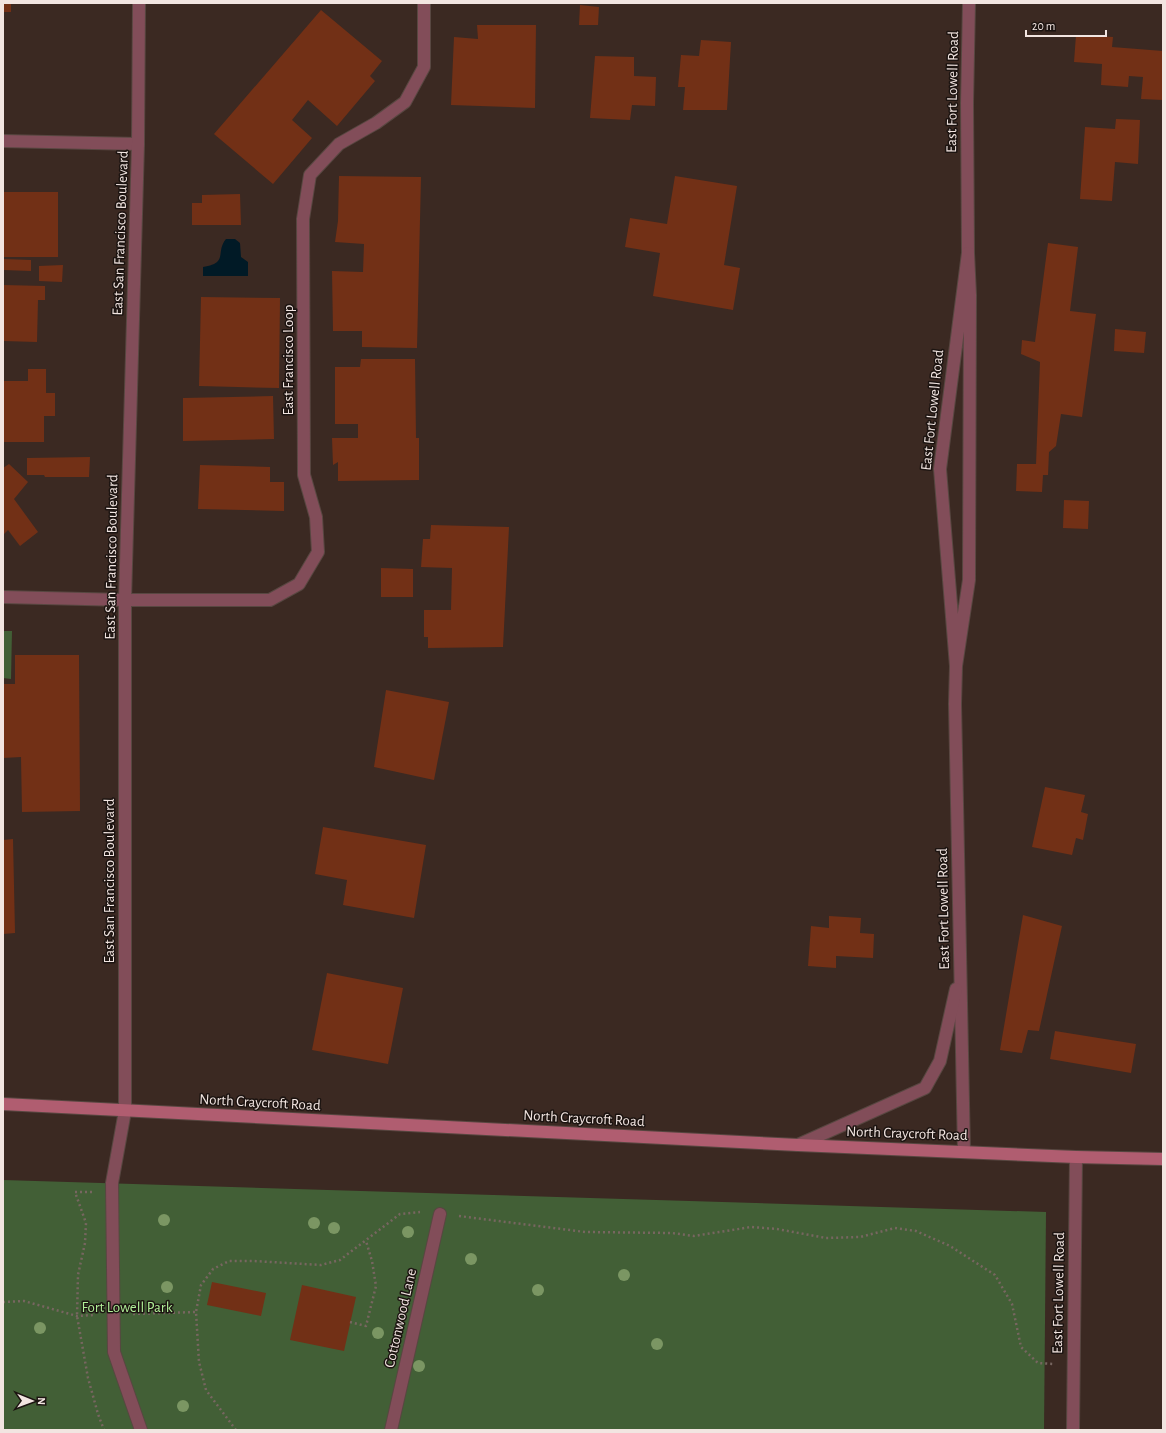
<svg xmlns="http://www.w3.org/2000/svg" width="1166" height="1433" font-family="'Alegreya Sans',sans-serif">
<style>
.green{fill:#425f36}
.water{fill:#011a26}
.building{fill:#723016}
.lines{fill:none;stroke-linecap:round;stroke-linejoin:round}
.service-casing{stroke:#584741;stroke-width:14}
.pedestrian-casing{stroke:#584741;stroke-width:14}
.minor-casing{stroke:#584741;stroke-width:14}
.tertiary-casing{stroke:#584741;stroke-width:14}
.secondary-casing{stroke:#584741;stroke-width:14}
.path{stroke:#776660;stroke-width:2.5;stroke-dasharray:2 3;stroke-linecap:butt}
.service{stroke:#824d59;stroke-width:12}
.pedestrian{stroke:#824d59;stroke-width:12}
.minor{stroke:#824d59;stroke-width:12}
.tertiary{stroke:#824d59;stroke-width:12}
.secondary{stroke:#b05d70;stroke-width:12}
.tree{fill:#7b9663}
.labels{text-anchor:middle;stroke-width:3;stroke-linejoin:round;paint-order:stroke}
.street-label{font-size:15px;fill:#f2e5e1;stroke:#1c1411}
.park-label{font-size:15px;fill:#b0ef98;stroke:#1c1411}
</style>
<rect width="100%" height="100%" fill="#3b2922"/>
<g class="green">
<path d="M3,631H12L11,679L3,678Z"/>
<path d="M3,1180L1046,1212L1044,1430H3Z"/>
</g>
<path class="water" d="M226,239H235L240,243L241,257L248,262V276H203V267C229,263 215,252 226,239Z"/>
<g class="building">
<rect x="3" y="3" width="8" height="9"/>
<path d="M580,5L599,7L598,25H579Z"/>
<path d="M321,10L382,61L370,76L375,81L337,126L308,100L292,120L312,138L273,184L214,134Z"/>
<path d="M477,25H536L535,108L451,105L454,37L478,39Z"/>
<path d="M1076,35L1113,37L1112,47L1163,51V100L1141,99L1143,77L1129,76L1128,87L1101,85L1102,64L1074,62Z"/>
<path d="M701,40L731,42L727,110H683L685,87H678L681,55L699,56Z"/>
<path d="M595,56L634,57V76L656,77L655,106L632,105L630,120L590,118Z"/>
<path d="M1116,119L1140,120L1138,164L1115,162L1112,201L1080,199L1085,127L1115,129Z"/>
<path d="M339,176L421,177L417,348L362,347V331H333L332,271L363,272L364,244L335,242L338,221Z"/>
<path d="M675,176L737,186L724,265L740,268L733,310L653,296L660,253L625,247L630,218L667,224Z"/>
<rect x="3" y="192" width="55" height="65"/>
<path d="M240,194L241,225H192V203H202V195Z"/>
<path d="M1048,243L1078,247L1070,311L1096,314L1082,417L1061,414L1056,446L1049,452L1048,475H1043L1042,492L1016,491L1017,464H1036L1040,362L1021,354L1022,340L1035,342Z"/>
<path d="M3,259L31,260V271L3,270Z"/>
<path d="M63,265L62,282L39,281V266Z"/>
<path d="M3,285L45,286V300H38L37,342L3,341Z"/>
<path d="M201,297L280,298L279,388L199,386Z"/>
<path d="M1115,329L1146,332L1144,353L1114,351Z"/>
<path d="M361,359H415L416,438H419V480L338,481V462L333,465L332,438H358V424H335V367H360Z"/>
<path d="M28,369H46V393H55V416H44V442H3V381H28Z"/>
<path d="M273,396L274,439L183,441V398Z"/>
<path d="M90,457L89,477H45L44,475H27V458Z"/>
<path d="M9,464L28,482L14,499L38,532L20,546L8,530L3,535V468Z"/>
<path d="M200,465L270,467V482H284V511L198,509Z"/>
<path d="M1064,500L1089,501L1088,529L1063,528Z"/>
<path d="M431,525L509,527L503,647L428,648V637H424V610H451L452,568L421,567L423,539H430Z"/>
<path d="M381,568L413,569V597H381Z"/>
<path d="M15,655H79L80,811L22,812L21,757L3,758V684H15Z"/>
<path d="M386,690L449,702L434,780L374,767Z"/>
<path d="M1045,787L1085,795L1081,812L1088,814L1083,840L1076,838L1072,855L1032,847Z"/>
<path d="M323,827L426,845L414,918L343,905L347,880L315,874Z"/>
<path d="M13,839L15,933L3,934V840Z"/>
<path d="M1023,915L1062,926L1039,1031L1028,1030L1022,1053L1000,1050Z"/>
<path d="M829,916L861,918L860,933L874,934L873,958L836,956V968L808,966L811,926L829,928Z"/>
<path d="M327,973L403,988L388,1064L312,1050Z"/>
<path d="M1055,1031L1136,1044L1131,1073L1050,1059Z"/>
<path d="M212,1282L266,1293L261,1316L207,1305Z"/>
<path d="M302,1285L356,1297L344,1351L290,1340Z"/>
</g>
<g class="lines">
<g class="service-casing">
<path id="service" d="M125,1111L112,1183L114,1352L141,1430"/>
</g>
<g class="pedestrian-casing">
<path id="pedestrian" d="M391,1430L440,1214"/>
</g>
<g class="minor-casing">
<g id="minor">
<path d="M3,141L138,144"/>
<path d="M3,597L125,600H270L299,584L318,552L316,517L304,475L303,219L310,175L339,144L376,123L405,102L424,67V3"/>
<path d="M125,1111V600L138,144L139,3"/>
<path d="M1073,1430L1076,1157"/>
</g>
</g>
<g class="tertiary-casing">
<g id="tertiary">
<path d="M968,253L967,103L969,3"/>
<path d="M956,666L969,580L970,295L968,253L940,469L956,666L955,704L964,1152"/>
<path d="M798,1145L925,1088L940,1061L956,989"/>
</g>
</g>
<g class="secondary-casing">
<path id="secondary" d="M3,1104L798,1145L1076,1157L1163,1159"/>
</g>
<g class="path">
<path d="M92,1192H75L86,1223L85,1243L78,1275L77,1316L88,1378L98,1414L104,1430"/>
<path d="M459,1216L585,1232L672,1233L694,1236L751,1227L777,1229L826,1238L860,1237L895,1228L916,1231L950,1246L995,1275L1012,1304L1021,1347L1038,1363L1053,1364"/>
<path d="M3,1302L24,1301L77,1316L94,1315"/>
<path d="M133,1314L196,1312"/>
<path d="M350,1322L366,1326L376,1286L372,1261L366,1241"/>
<path d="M236,1430L206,1390L199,1362L196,1312L201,1285L213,1269L229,1261H254L321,1265L340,1260L400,1214L420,1212"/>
</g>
<use href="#service" class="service"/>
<use href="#pedestrian" class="pedestrian"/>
<use href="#minor" class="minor"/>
<use href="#tertiary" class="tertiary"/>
<use href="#secondary" class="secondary"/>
</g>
<g class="tree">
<circle cx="164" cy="1220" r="6"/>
<circle cx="314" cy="1223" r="6"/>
<circle cx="334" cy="1228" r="6"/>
<circle cx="408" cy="1232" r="6"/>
<circle cx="471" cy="1259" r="6"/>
<circle cx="624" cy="1275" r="6"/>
<circle cx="167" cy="1287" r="6"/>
<circle cx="538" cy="1290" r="6"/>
<circle cx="40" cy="1328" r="6"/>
<circle cx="378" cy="1333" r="6"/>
<circle cx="657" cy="1344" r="6"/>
<circle cx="419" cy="1366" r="6"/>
<circle cx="183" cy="1406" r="6"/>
</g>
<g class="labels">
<g class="street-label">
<text transform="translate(952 92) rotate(-89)" y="5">East Fort Lowell Road</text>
<text transform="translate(120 233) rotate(-88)" y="5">East San Francisco Boulevard</text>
<text transform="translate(288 360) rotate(-90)" y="5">East Francisco Loop</text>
<text transform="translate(932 410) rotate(-84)" y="5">East Fort Lowell Road</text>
<text transform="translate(111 557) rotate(-89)" y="5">East San Francisco Boulevard</text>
<text transform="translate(109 881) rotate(-90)" y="5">East San Francisco Boulevard</text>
<text transform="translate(943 909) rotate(-91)" y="5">East Fort Lowell Road</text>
<text transform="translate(260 1102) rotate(3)" y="5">North Craycroft Road</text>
<text transform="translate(584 1118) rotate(3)" y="5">North Craycroft Road</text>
<text transform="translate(907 1133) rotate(2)" y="5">North Craycroft Road</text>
<text transform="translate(1058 1293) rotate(-89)" y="5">East Fort Lowell Road</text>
<text transform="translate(400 1318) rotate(-77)" y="5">Cottonwood Lane</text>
</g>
<g class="park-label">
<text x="127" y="1312">Fort Lowell Park</text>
</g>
</g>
<rect width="1166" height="1433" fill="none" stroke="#f2e5e1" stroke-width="8"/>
<g transform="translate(32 1401) rotate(91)" stroke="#1c1411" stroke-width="3" paint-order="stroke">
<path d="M0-3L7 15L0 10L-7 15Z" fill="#f2e5e1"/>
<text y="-6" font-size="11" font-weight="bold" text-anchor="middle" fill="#f2e5e1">N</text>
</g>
<path d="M1026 30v6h80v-6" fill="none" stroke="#f2e5e1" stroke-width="2"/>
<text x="1032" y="30" font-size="12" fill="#f2e5e1" stroke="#1c1411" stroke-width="3" paint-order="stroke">20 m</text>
</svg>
